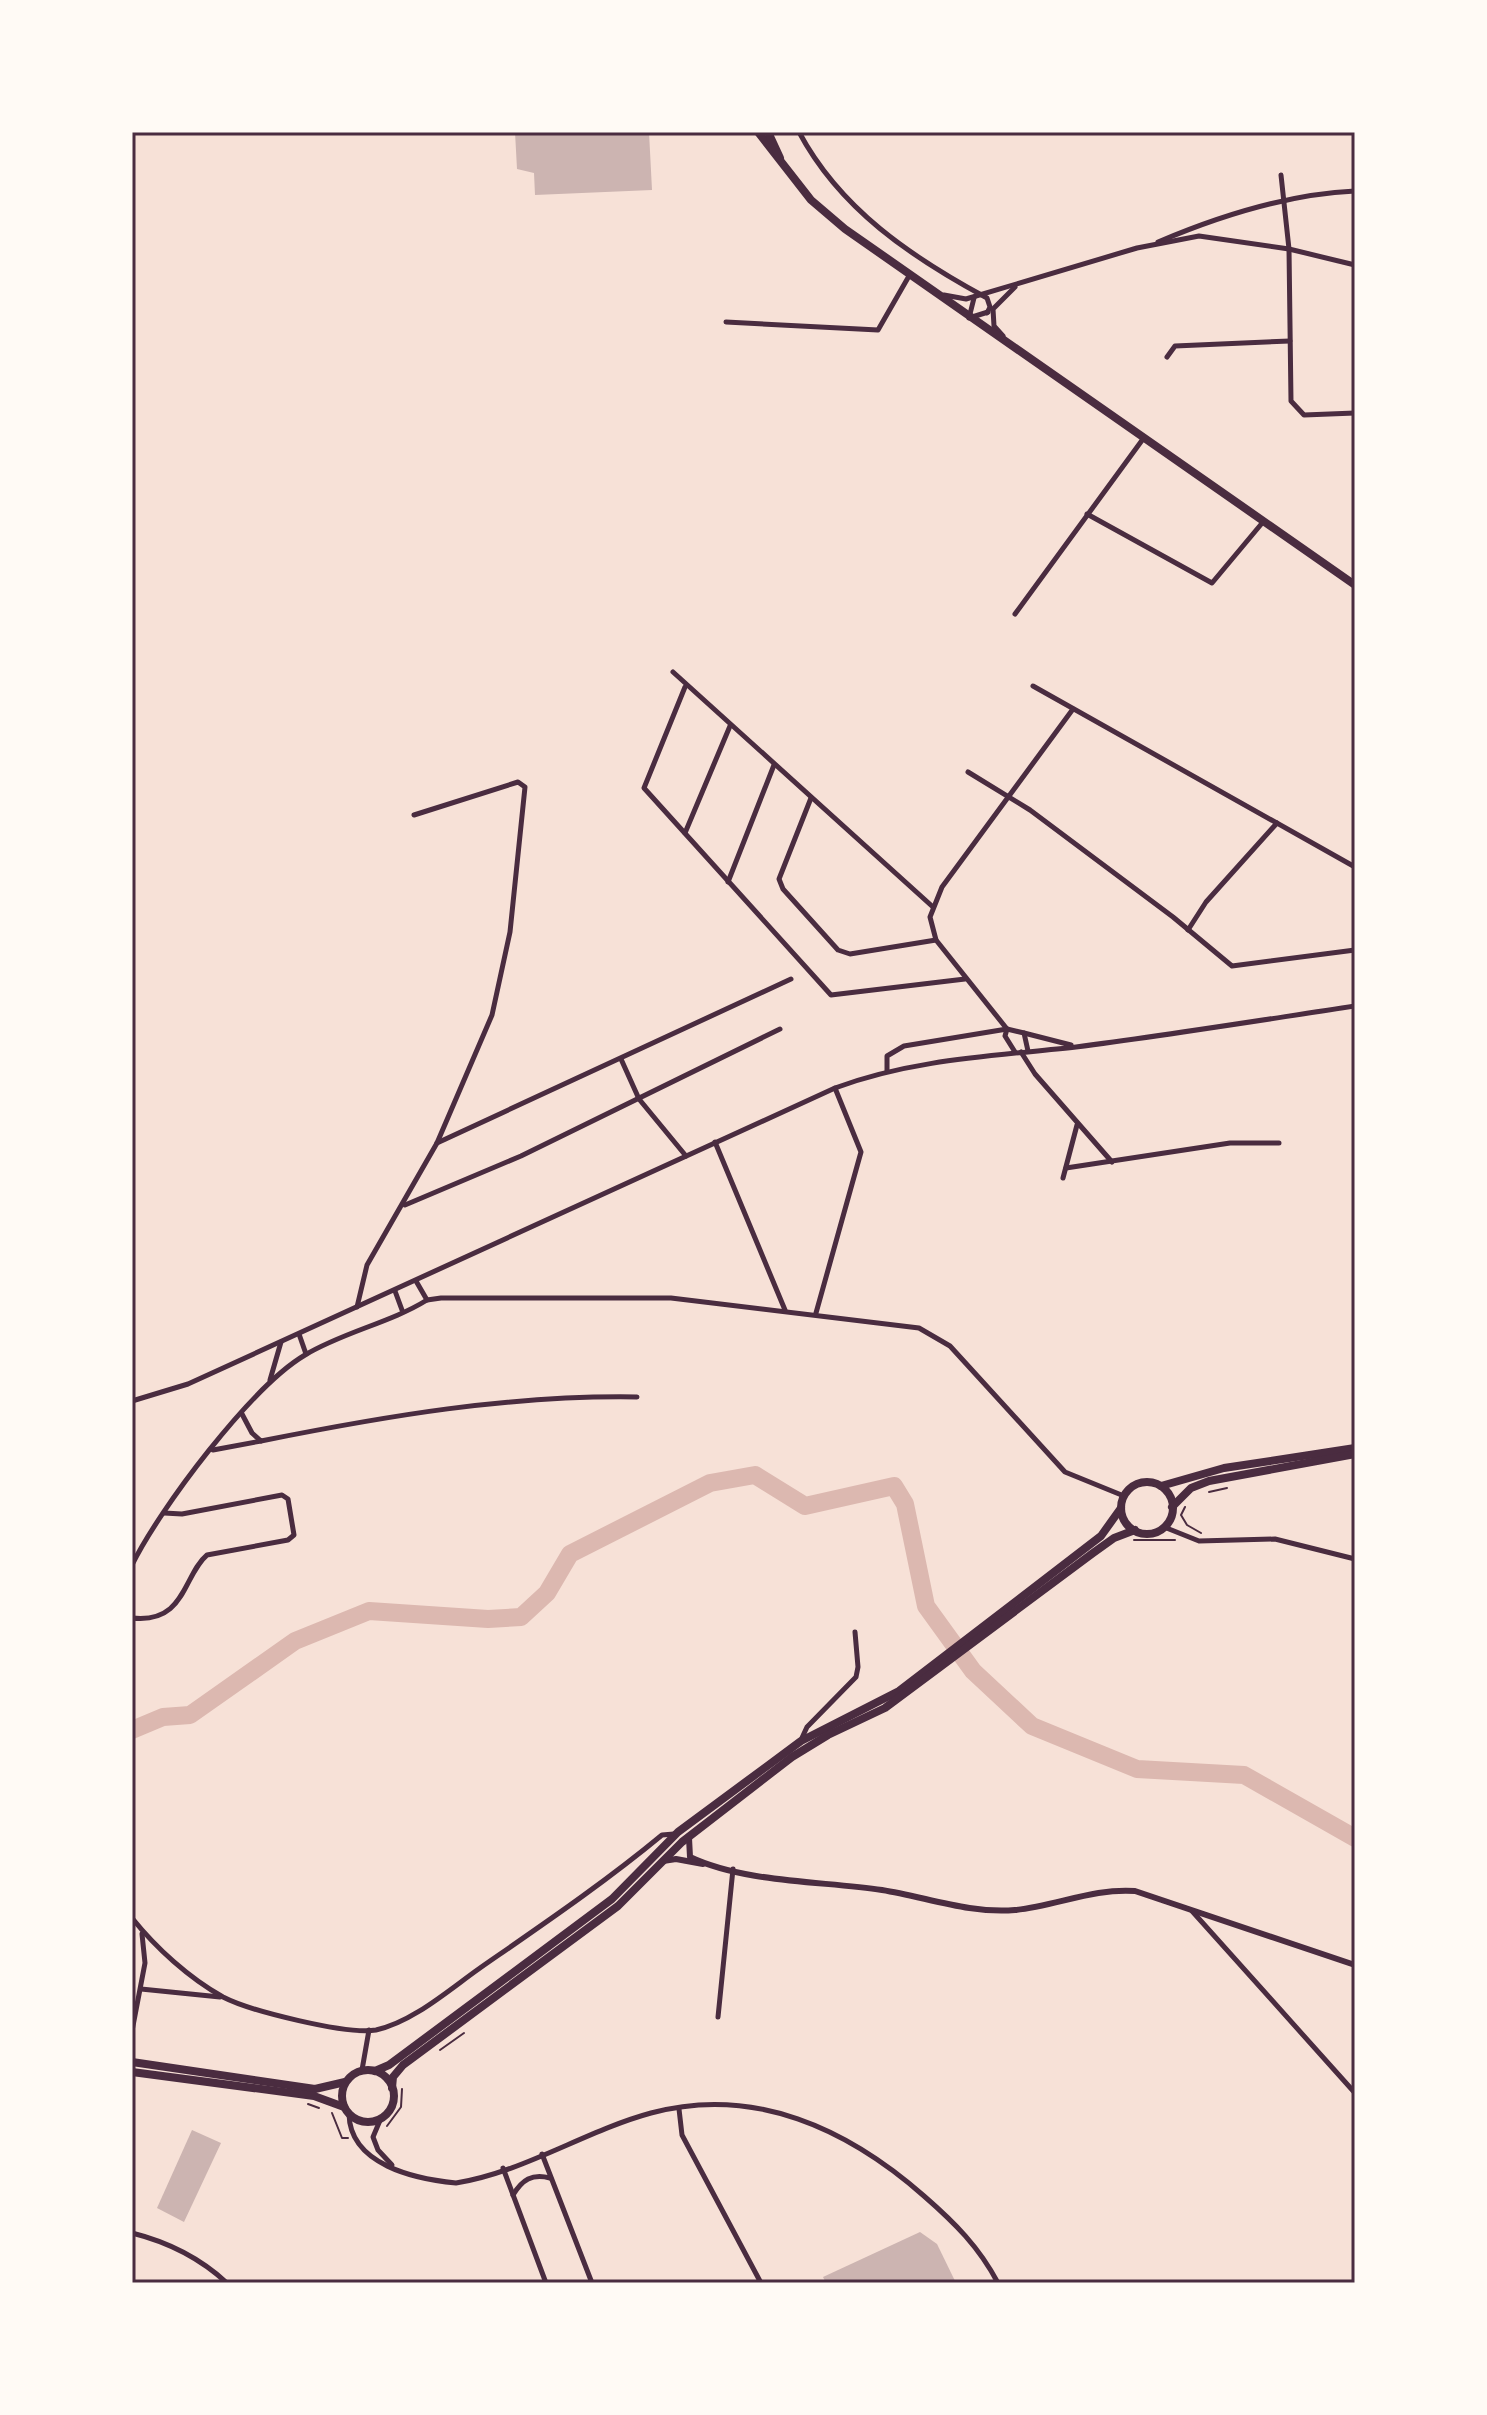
<svg xmlns="http://www.w3.org/2000/svg" width="1487" height="2415" font-family="'Fira Sans',sans-serif">
<style>
.lines{fill:none;stroke-linecap:round;stroke-linejoin:round}
.river{stroke:#dcb8b0;stroke-width:18}
.building{fill:#ccb4b1}
.path{stroke:#4a2c40;stroke-width:2}
.minor{stroke:#4a2c40;stroke-width:5}
.tertiary{stroke:#4a2c40;stroke-width:6}
.primary{stroke:#4a2c40;stroke-width:8}
.neatline{fill:none;stroke:#4a2c40;stroke-width:3}
</style>
<rect width="100%" height="100%" fill="#f7e1d7"/>
<g class="lines">
<path class="river" d="M132,1730L163,1717L190,1715L295,1641L369,1611L488,1619L521,1617L547,1593L570,1554L710,1483L755,1475L805,1506L894,1486L905,1504L926,1606L973,1671L1032,1726L1137,1769L1244,1775L1355,1838"/>
</g>
<g class="building">
<path d="M515,132H649L652,190L535,195L534,173L517,169Z"/>
<path d="M192,2130L221,2143L184,2222L157,2208Z"/>
<path d="M920,2232L937,2244L956,2283H826L823,2277Z"/>
</g>
<g class="lines">
<g class="path">
<path d="M1209,1492L1227,1488"/>
<path d="M1185,1507L1181,1515L1187,1525L1201,1533"/>
<path d="M1134,1540H1175"/>
<path d="M440,2050L464,2033"/>
<path d="M308,2104L319,2108"/>
<path d="M332,2113L342,2138H348"/>
<path d="M387,2126L401,2107L402,2089"/>
</g>
<g class="minor">
<path d="M799,132C840,209 911,257 987,298L990,307L987,313"/>
<path d="M1281,175L1289,249L1291,401L1304,415L1355,413"/>
<path d="M1158,242C1219,216 1289,194 1355,191"/>
<path d="M944,295L966,299L1137,248L1199,236L1289,249L1355,265"/>
<path d="M974,298L969,318L988,312"/>
<path d="M726,322L878,330L909,276"/>
<path d="M1003,336L994,326L993,309L1015,287"/>
<path d="M1167,357L1175,346L1290,341"/>
<path d="M1087,514L1212,583L1263,522"/>
<path d="M1015,614L1143,439"/>
<path d="M673,672L933,907"/>
<path d="M1033,686L1355,867"/>
<path d="M685,687L644,788L831,995L965,979"/>
<path d="M968,772L1030,810L1173,917L1232,966L1355,950"/>
<path d="M811,798L779,879L783,889L838,950L850,954L936,940"/>
<path d="M685,833L730,726"/>
<path d="M728,882L774,765"/>
<path d="M1188,930L1206,902L1277,823"/>
<path d="M1007,1029L936,940L930,917L942,887L1073,709"/>
<path d="M1007,1029L1005,1036L1015,1052"/>
<path d="M1024,1033L1071,1045"/>
<path d="M1021,1052L1035,1074L1112,1162"/>
<path d="M621,1059L639,1099L686,1156"/>
<path d="M887,1071V1056L904,1046L1007,1029L1024,1033L1028,1051"/>
<path d="M715,1142L785,1310"/>
<path d="M437,1143L791,979"/>
<path d="M1066,1168L1230,1143H1279"/>
<path d="M1063,1178L1077,1125"/>
<path d="M405,1205L521,1156L780,1029"/>
<path d="M416,1281L427,1300"/>
<path d="M395,1291L402,1310"/>
<path d="M357,1307L367,1265L437,1143L492,1015L510,932L525,787L518,782L414,815"/>
<path d="M816,1313L861,1152L835,1088"/>
<path d="M299,1334L306,1354"/>
<path d="M270,1380L281,1342"/>
<path d="M132,1401L188,1384L835,1088C913,1059 995,1056 1076,1047C1169,1035 1262,1020 1355,1006"/>
<path d="M242,1414L252,1433L261,1441C386,1416 508,1395 637,1397"/>
<path d="M213,1450L261,1441"/>
<path d="M1164,1527L1199,1541L1275,1539L1355,1559"/>
<path d="M132,1565C160,1508 251,1387 305,1355C343,1332 390,1323 427,1300L441,1298H671L919,1328L950,1346L1065,1472L1124,1496"/>
<path d="M132,1618C186,1624 183,1575 207,1555L288,1540L294,1535L288,1499L282,1495L182,1514L164,1513"/>
<path d="M801,1740L807,1727L856,1677L858,1667L855,1632"/>
<path d="M1192,1911L1355,2093"/>
<path d="M132,1918C156,1948 189,1978 223,1997C250,2011 347,2035 376,2030C413,2022 450,1989 480,1968C542,1925 604,1883 662,1835L674,1834"/>
<path d="M141,1989L220,1997"/>
<path d="M718,2017L733,1869"/>
<path d="M132,2031L145,1963L142,1934"/>
<path d="M362,2070L369,2030"/>
<path d="M679,2109L682,2135L761,2283"/>
<path d="M349,2114C350,2165 415,2179 456,2183C524,2172 585,2131 651,2113C754,2085 848,2129 924,2196C955,2223 979,2247 998,2283"/>
<path d="M381,2118L373,2137L378,2150L392,2165"/>
<path d="M542,2154L592,2283"/>
<path d="M503,2168L546,2283"/>
<path d="M513,2195C522,2180 532,2173 550,2178"/>
<path d="M132,2233C168,2242 200,2258 227,2283"/>
</g>
<g class="tertiary">
<path d="M689,1838L690,1857C745,1883 823,1881 882,1890C926,1897 970,1914 1015,1910C1056,1906 1093,1888 1135,1891L1355,1965"/>
<path d="M663,1861L676,1859L703,1864"/>
</g>
<g class="primary">
<path d="M758,132L811,200L845,229L1355,585"/>
<path d="M768,132L780,158"/>
<circle cx="1147" cy="1508" r="26"/>
<path d="M1161,1486L1224,1468L1355,1448"/>
<path d="M1172,1507L1191,1488L1209,1481L1355,1454"/>
<path d="M132,2062L315,2089L345,2082"/>
<circle cx="368" cy="2096" r="26"/>
<path d="M375,2071L389,2065L612,1899L678,1832L801,1741L899,1691L1101,1536L1121,1508"/>
<path d="M132,2072L314,2096L344,2107"/>
<path d="M392,2088L393,2077L403,2065L618,1906L682,1842L792,1757L828,1735L885,1708L1093,1553L1114,1538L1135,1530"/>
</g>
</g>
<rect width="1487" height="2415" fill="none" stroke="#fffaf5" stroke-width="268"/>
<rect x="134" y="134" width="1219" height="2147" class="neatline"/>
</svg>
